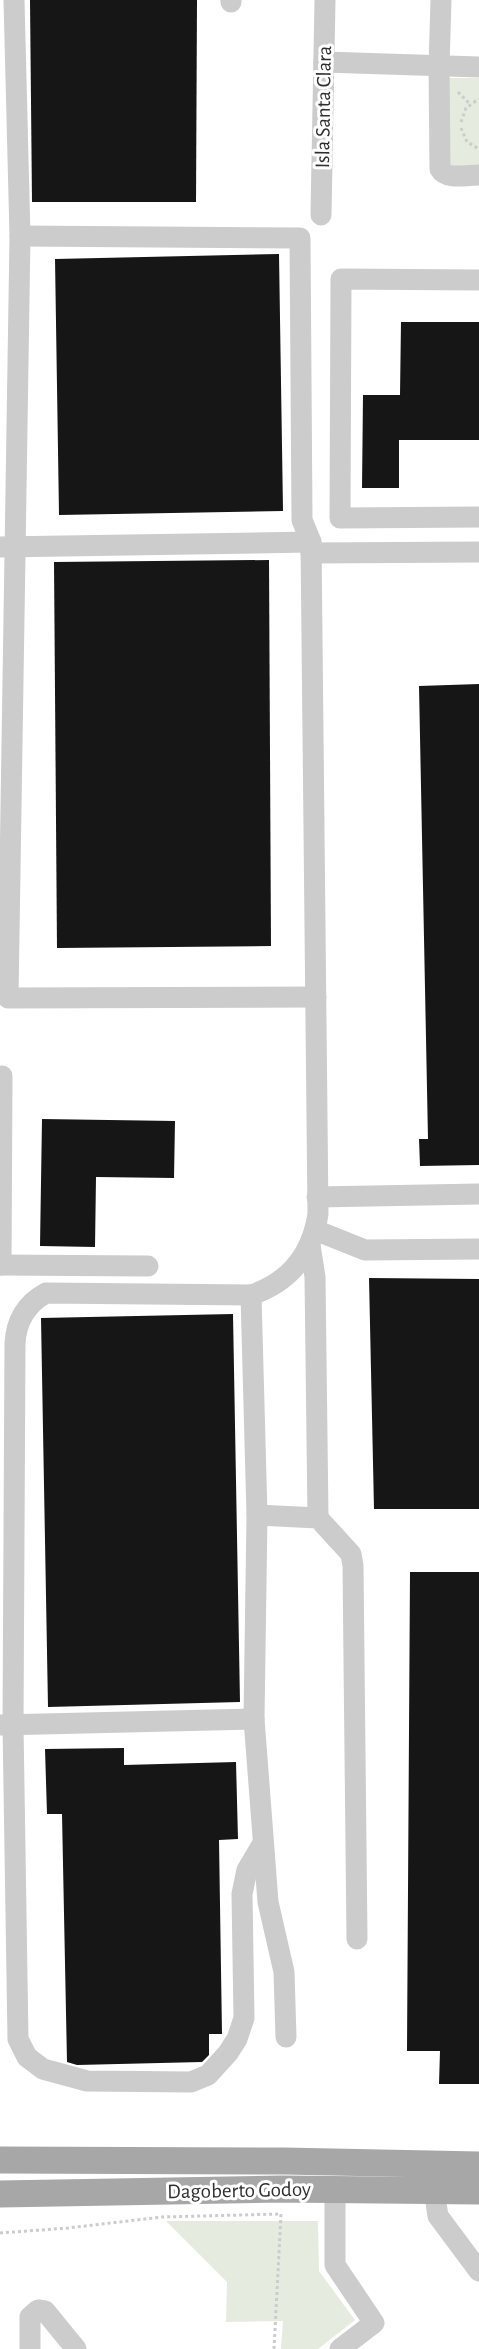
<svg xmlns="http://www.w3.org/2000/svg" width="479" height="2349" font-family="'Alegreya Sans',sans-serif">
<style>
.green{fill:#e5ebde}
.building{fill:#161616}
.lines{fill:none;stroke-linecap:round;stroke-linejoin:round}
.path{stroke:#ccc;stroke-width:3;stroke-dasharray:3 3;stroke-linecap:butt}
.minor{stroke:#ccc;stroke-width:21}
.major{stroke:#a7a7a7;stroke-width:27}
.labels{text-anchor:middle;stroke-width:6;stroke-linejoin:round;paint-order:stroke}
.street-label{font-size:21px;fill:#2f2f2f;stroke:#fff}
</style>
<rect width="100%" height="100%" fill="#fff"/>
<g class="green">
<path d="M447,78H479V171L450,169Z"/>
<path d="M166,2221H318L319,2271L355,2320L318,2349H281L283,2321L226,2322L227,2282Z"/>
</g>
<g class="building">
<path d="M30,0H197L196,202H32Z"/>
<path d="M279,254L283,511L59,515L55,259Z"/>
<path d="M401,322H479V440H399V488H362L363,395H400Z"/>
<path d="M269,560L271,946L57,948L54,562Z"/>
<path d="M479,684V1165L420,1166L419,1139H428L419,686Z"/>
<path d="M42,1119L175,1121L174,1178L96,1177L95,1247L40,1246Z"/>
<path d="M369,1278L479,1279V1509H374Z"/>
<path d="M233,1314L240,1702L48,1707L41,1318Z"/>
<path d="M410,1572H479V2084H439L440,2051H407Z"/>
<path d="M124,1748V1765L236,1762L238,1839L219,1840L222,2034H209V2055L202,2062L77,2065L67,2062L62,1814H47L45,1749Z"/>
</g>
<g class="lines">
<g class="path">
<path d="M458,92L470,104"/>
<path d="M461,122L466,108L479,99"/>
<path d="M461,128L467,142L479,149"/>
<path d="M0,2233L68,2228L162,2217L281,2214L274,2349"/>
</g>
<g class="minor">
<path d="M14,0L20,236L8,998L316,997"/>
<path d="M441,0L439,67L440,169C446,180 467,175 479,175"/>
<path d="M231,2V0"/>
<path d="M324,62L479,67"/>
<path d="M321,215L325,0"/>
<path d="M479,280L341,279L340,518L479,517"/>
<path d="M0,547L311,542"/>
<path d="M311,553L479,552"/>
<path d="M317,1197L479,1194"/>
<path d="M315,1230L365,1250L479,1249"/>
<path d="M310,1245L315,1277L318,1518"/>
<path d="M0,1265L148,1266"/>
<path d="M1,1265L2,1076"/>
<path d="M251,1295L46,1293C26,1304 16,1321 15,1344L13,1725L18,2039L27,2057L43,2069L87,2081L191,2082L208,2075L228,2053L237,2039L244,2018L242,1894L247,1870L263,1843"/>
<path d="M257,1515L318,1518L351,1554L353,1566L357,1939"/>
<path d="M254,1719L268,1902L284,1972L286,2037"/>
<path d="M0,1725L254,1719L257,1515L251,1295C290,1282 312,1254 318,1214L311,542L302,520L300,238L20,236"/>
<path d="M435,2177L434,2190L438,2216L479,2271"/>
<path d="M335,2189V2265L374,2323L340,2349"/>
<path d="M30,2349V2317L38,2310L45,2311L76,2349"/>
</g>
<g class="major">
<path d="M0,2160L284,2161L479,2165"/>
<path d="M0,2194L282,2189L479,2191"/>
</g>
</g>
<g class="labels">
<g class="street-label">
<text transform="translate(323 107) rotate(-89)" y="7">Isla Santa Clara</text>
<text transform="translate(239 2190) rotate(-1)" y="7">Dagoberto Godoy</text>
</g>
</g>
</svg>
